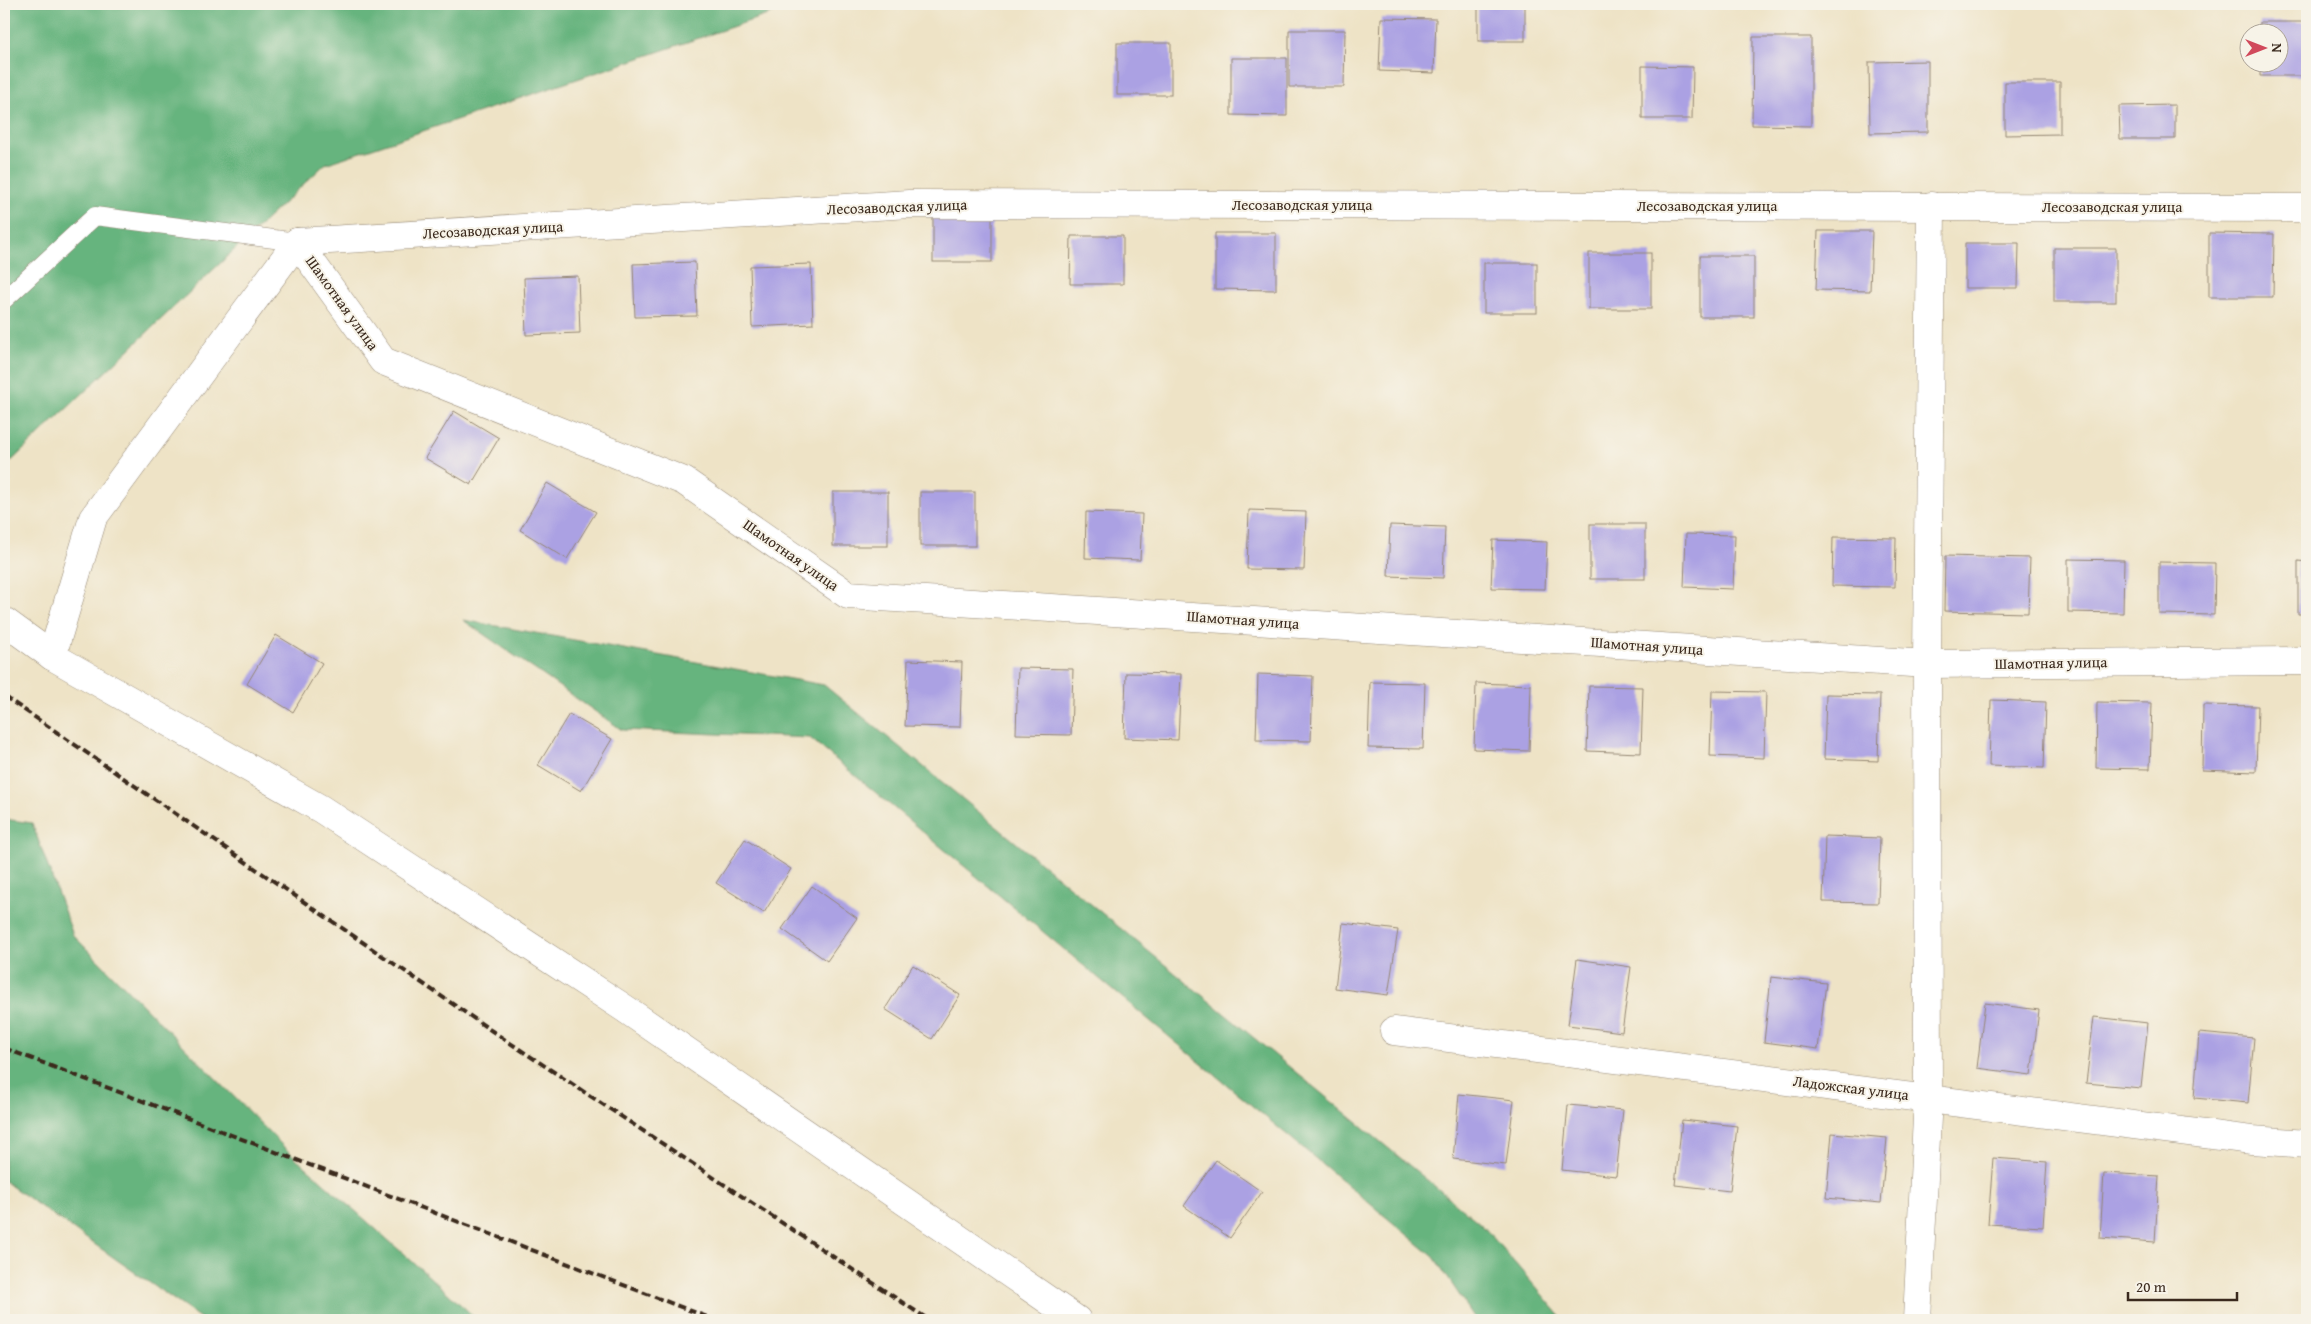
<svg xmlns="http://www.w3.org/2000/svg" width="2311" height="1324" font-family="'Gentium Book Plus',serif">
<style>
.forest{fill:#66b47e;stroke:#506f4e}
.building{fill:#aba1e3}
.lines{fill:none;stroke-linecap:round;stroke-linejoin:round}
.lane-casing{stroke:#948672;stroke-width:19}
.street-casing{stroke:#948672;stroke-width:29}
.lane{stroke:#fff;stroke-width:18}
.street{stroke:#fff;stroke-width:28}
.rail{stroke:#3b2a1e;stroke-width:4;stroke-dasharray:8 4;stroke-linecap:butt}
.labels{text-anchor:middle;stroke-width:4;stroke-linejoin:round;paint-order:stroke}
.street-label{font-size:15px;fill:#3b2a1e;stroke:#f7f3e8}
</style>
<rect width="100%" height="100%" fill="#f7f3e8"/>
<filter id="ink" filterUnits="userSpaceOnUse"><feTurbulence type="fractalNoise" baseFrequency=".02" numOctaves="2"/><feDisplacementMap in="SourceGraphic" scale="10" xChannelSelector="R" yChannelSelector="G"/><feConvolveMatrix kernelMatrix="1 2 1 2 8 2 1 2 1" color-interpolation-filters="sRGB"/></filter>
<filter id="wash" filterUnits="userSpaceOnUse"><feTurbulence type="fractalNoise" baseFrequency=".0096" numOctaves="4" result="noise"/><feDisplacementMap in="SourceGraphic" scale="20" xChannelSelector="R" yChannelSelector="G"/><feGaussianBlur stdDeviation="1.12" result="paint"/><feColorMatrix in="noise" values="0 0 0 0 0 0 0 0 0 0 0 0 0 0 0 0 0 1.4 0 .05"/><feComposite in="paint" operator="in"/></filter>
<g filter="url(#wash)">
<rect width="100%" height="100%" fill="#eee3c6"/>
<g class="forest">
<path d="M4,4H800L325,164L4,468Z"/>
<path d="M463,620L824,685L1482,1225L1564,1320H1476L1434,1257L810,738L622,730Z"/>
<path d="M4,819L32,823L73,935L288,1151L478,1320H203L4,1181Z"/>
</g>
<g id="blocks">
<g class="building">
<rect x="1478" y="4" width="47" height="37"/>
<path d="M1381,18L1436,19L1434,73L1379,71Z"/>
<path d="M2260,22H2307V76H2260V62H2278V32H2260Z"/>
<path d="M1289,30H1345L1344,87H1289Z"/>
<path d="M1753,37H1811V126L1752,125Z"/>
<rect x="1117" y="43" width="54" height="52"/>
<path d="M1231,58H1287V116L1231,115Z"/>
<path d="M1928,61V132L1870,133L1869,62Z"/>
<path d="M1642,66L1693,67L1692,119H1642Z"/>
<path d="M2005,82H2060V134L2005,135Z"/>
<path d="M2175,105V139H2120L2119,106Z"/>
<rect x="933" y="213" width="59" height="49"/>
<path d="M1818,231H1872L1870,291L1816,290Z"/>
<path d="M1215,233H1276V290L1215,289Z"/>
<path d="M2209,233L2274,234L2273,297H2209Z"/>
<path d="M1071,236H1123V284H1070Z"/>
<path d="M1965,243H2019L2018,288H1965Z"/>
<rect x="2054" y="248" width="62" height="54"/>
<rect x="1589" y="253" width="62" height="56"/>
<rect x="1700" y="256" width="54" height="61"/>
<path d="M695,262L697,316L635,317L633,264Z"/>
<rect x="1484" y="263" width="53" height="50"/>
<path d="M811,264L813,324L752,327L750,266Z"/>
<path d="M578,276L580,333L526,335L524,278Z"/>
<path d="M454,411L499,438L471,485L425,458Z"/>
<path d="M547,483L596,512L567,559L520,530Z"/>
<rect x="833" y="492" width="55" height="54"/>
<rect x="920" y="492" width="55" height="54"/>
<path d="M1249,510L1306,512L1304,570L1247,569Z"/>
<path d="M1086,512L1142,514L1140,560L1085,558Z"/>
<rect x="1590" y="524" width="55" height="55"/>
<path d="M1390,525L1445,527L1443,578L1388,576Z"/>
<path d="M1686,534L1735,535L1733,589L1684,587Z"/>
<path d="M1833,537L1896,538L1895,587L1832,586Z"/>
<path d="M1493,540L1547,542L1545,589L1491,588Z"/>
<path d="M1945,556L2030,558L2028,613L1944,611Z"/>
<path d="M2068,559L2124,560L2123,613L2068,612Z"/>
<path d="M2298,561L2307,562V614H2298Z"/>
<path d="M2159,562L2215,563L2214,615L2159,614Z"/>
<path d="M276,635L322,663L293,712L247,684Z"/>
<path d="M908,660L962,662L960,727L905,726Z"/>
<path d="M1018,668L1073,669L1071,735L1016,734Z"/>
<path d="M1126,673L1181,674L1178,740L1124,738Z"/>
<path d="M1258,674L1313,676L1311,741L1256,740Z"/>
<path d="M1370,682L1425,683L1423,749L1368,748Z"/>
<path d="M1476,683L1531,685L1529,751L1474,749Z"/>
<path d="M1589,686L1643,687L1641,753L1587,751Z"/>
<path d="M1712,691L1766,692L1764,758L1710,756Z"/>
<path d="M1826,694L1880,695L1878,761L1824,759Z"/>
<path d="M1991,700L2046,702L2044,768L1989,766Z"/>
<path d="M2097,702L2152,703L2150,769L2096,768Z"/>
<path d="M2203,705L2258,706L2256,772L2202,770Z"/>
<path d="M569,714L612,739L581,791L538,765Z"/>
<path d="M1825,836L1880,838L1878,903L1823,902Z"/>
<path d="M745,839L791,869L764,913L716,883Z"/>
<path d="M812,886L857,918L827,961L782,929Z"/>
<path d="M1343,923L1398,930L1388,995L1335,988Z"/>
<path d="M1577,959L1631,967L1622,1032L1568,1025Z"/>
<path d="M913,965L960,995L932,1039L885,1009Z"/>
<path d="M1771,977L1826,983L1818,1049L1764,1042Z"/>
<path d="M1985,1003L2039,1010L2031,1075L1977,1068Z"/>
<path d="M2094,1017L2148,1023L2141,1088L2086,1083Z"/>
<path d="M2199,1033L2254,1038L2248,1103L2194,1098Z"/>
<path d="M1459,1094L1514,1100L1506,1165L1453,1159Z"/>
<path d="M2306,1099H2307V1112H2305Z"/>
<path d="M1568,1105L1623,1110L1616,1176L1562,1170Z"/>
<path d="M1682,1120L1737,1126L1730,1191L1675,1185Z"/>
<path d="M1832,1133L1887,1138L1881,1203L1826,1198Z"/>
<path d="M1993,1158L2047,1162L2043,1227L1988,1224Z"/>
<path d="M1216,1160L1262,1192L1230,1238L1184,1206Z"/>
<path d="M2104,1173L2159,1176L2155,1242L2100,1238Z"/>
</g>
</g>
</g>
<g filter="url(#ink)">
<use href="#blocks" fill-opacity="0" stroke="#948672" stroke-width="1"/>
<g class="lines">
<g class="lane-casing">
<path id="lane" d="M4,300L95,216L297,242"/>
</g>
<g class="street-casing">
<g id="street">
<path d="M297,242L383,361L684,481L848,595L1927,664L2307,661"/>
<path d="M297,242L909,204L2307,208"/>
<path d="M4,621L52,656L321,809L624,1008L1077,1320"/>
<path d="M52,656L93,518L297,242"/>
<path d="M1394,1031L2252,1140L2307,1144"/>
<path d="M1917,1320L1928,1097L1927,664L1931,206"/>
</g>
</g>
<use href="#lane" class="lane"/>
<use href="#street" class="street"/>
<g class="rail">
<path d="M4,696L492,1031L929,1320"/>
<path d="M4,1048L715,1320"/>
</g>
</g>
</g>
<g class="labels">
<g class="street-label">
<text x="1302" y="210">Лесозаводская улица</text>
<text x="1707" y="211">Лесозаводская улица</text>
<text transform="translate(897 207) rotate(-2)" y="5">Лесозаводская улица</text>
<text x="2112" y="212">Лесозаводская улица</text>
<text transform="translate(493 230) rotate(-3)" y="5">Лесозаводская улица</text>
<text transform="translate(342 303) rotate(54)" y="5">Шамотная улица</text>
<text transform="translate(791 555) rotate(35)" y="5">Шамотная улица</text>
<text transform="translate(1243 620) rotate(4)" y="5">Шамотная улица</text>
<text transform="translate(1647 646) rotate(4)" y="5">Шамотная улица</text>
<text transform="translate(2051 663) rotate(-1)" y="5">Шамотная улица</text>
<text transform="translate(1851 1088) rotate(7)" y="5">Ладожская улица</text>
</g>
</g>
<rect width="2311" height="1324" fill="none" stroke="#f7f3e8" stroke-width="20"/>
<g transform="translate(2264 48) rotate(90)"><circle r="24" fill="#f7f3e8" stroke="#aca397"/>
<path d="M0-4L9 19L0 12L-9 19Z" fill="#d1495b"/>
<text y="-8" font-size="14" font-weight="bold" text-anchor="middle" fill="#3b2a1e">N</text>
</g>
<path d="M2128 1292v8h109v-8" fill="none" stroke="#3b2a1e" stroke-width="2.5"/>
<text x="2136" y="1292" font-size="15" fill="#3b2a1e" stroke="#f7f3e8" stroke-width="4" paint-order="stroke">20 m</text>
</svg>
